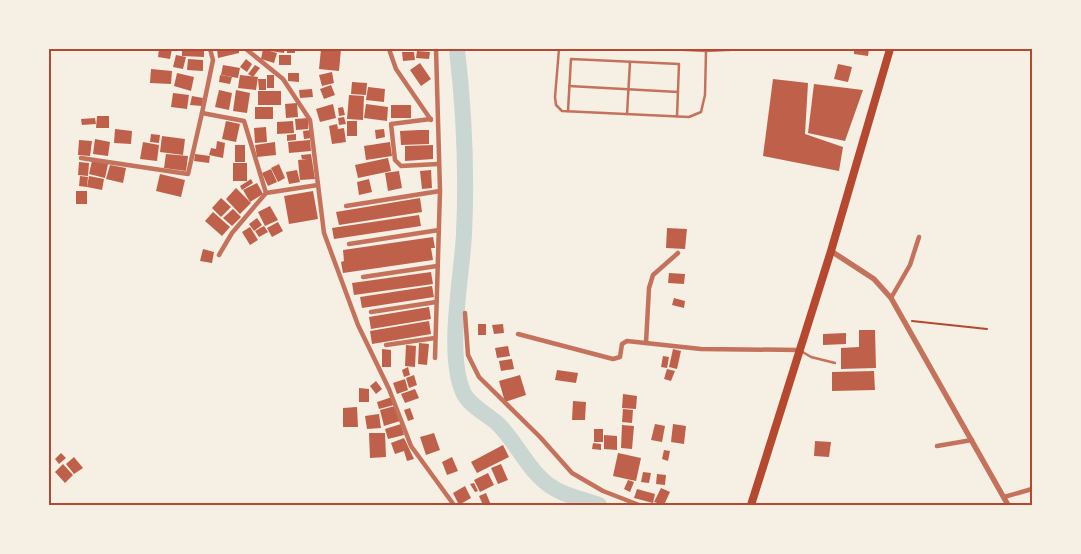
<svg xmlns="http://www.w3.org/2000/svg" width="1081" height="554" font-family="'DejaVu Sans',sans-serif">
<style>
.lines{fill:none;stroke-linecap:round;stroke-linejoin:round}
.river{stroke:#c9d6d2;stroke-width:16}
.building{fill:#bf614a}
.path{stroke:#b5482f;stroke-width:2}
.service{stroke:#c5725c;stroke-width:2.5}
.minor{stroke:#c5725c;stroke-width:4.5}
.tertiary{stroke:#c5725c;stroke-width:5.5}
.trunk{stroke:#b5482f;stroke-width:8}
.neatline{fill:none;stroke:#b5482f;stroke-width:2}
</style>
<rect width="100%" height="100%" fill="#f6efe4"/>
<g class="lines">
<path class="river" d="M457,49C464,110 467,172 464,234C462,276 446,353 463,392C469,406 489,415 499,425C519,445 530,476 557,490C570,497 585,500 599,505"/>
</g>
<g class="building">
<path d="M159,49H172L170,59L158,57Z"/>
<path d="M182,49H204V57L182,56Z"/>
<path d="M217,49H239V53L218,58Z"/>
<path d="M263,49L277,53L274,63L261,59Z"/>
<path d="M270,49H285L284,53L270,51Z"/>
<rect x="287" y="49" width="8" height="4"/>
<path d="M321,49H341L339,71L319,69Z"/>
<path d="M854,49H869L868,56L854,54Z"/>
<path d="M417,51L430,52L429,59L416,58Z"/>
<path d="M402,52H414L415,60L403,61Z"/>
<path d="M176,55L186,57L183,69L173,67Z"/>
<rect x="279" y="55" width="12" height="10"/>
<path d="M188,59L203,60V71L187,70Z"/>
<path d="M246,59L252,64L247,72L240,67Z"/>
<path d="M420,63L431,79L421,86L410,70Z"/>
<path d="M838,64L852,67L848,82L834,79Z"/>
<path d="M223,65L240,68L238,78L221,75Z"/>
<path d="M255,65L260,68L253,77L248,74Z"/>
<path d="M151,69L172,71L171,84L150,83Z"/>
<path d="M332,72L334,83L322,86L319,75Z"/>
<path d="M177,73L194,77L191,91L174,86Z"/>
<path d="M288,73H299V82L288,81Z"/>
<path d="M220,75L232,77L230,84L219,82Z"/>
<path d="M240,75L258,77L256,90L238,88Z"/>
<rect x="267" y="75" width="7" height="13"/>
<path d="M258,79H266V90H259Z"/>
<path d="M773,79L808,83L805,134L843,147L839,171L763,156Z"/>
<path d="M352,82L367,83L366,95L351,94Z"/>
<path d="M814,84L863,90L845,141L808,133Z"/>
<path d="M331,85L335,95L324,99L320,89Z"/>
<path d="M368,87L385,89L384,102L366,100Z"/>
<path d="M312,89L313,97L300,98L299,90Z"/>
<path d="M219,90L232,93L229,110L215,107Z"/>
<path d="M236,90L250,93L247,113L233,111Z"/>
<rect x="258" y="91" width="23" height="14"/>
<path d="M173,93L189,95L187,109L171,107Z"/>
<path d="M349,95L364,96L363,120L347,119Z"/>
<path d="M192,96L203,98L202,106L190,105Z"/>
<path d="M297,103L298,117L286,118L285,104Z"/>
<path d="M333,104L336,118L320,122L316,109Z"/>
<path d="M366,104L388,107L387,121L364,118Z"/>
<rect x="391" y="105" width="20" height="13"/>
<rect x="255" y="107" width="18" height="12"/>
<path d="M343,107L345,115L339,116L338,108Z"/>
<path d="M97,116H109V128H96Z"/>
<path d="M344,117L346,124L339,125L338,118Z"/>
<path d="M95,118L96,124L82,125L81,119Z"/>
<path d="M308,118V129L296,130L295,119Z"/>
<path d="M226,121L240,124L236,142L222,139Z"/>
<path d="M293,121L294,133L277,134V122Z"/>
<rect x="347" y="121" width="10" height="15"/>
<path d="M337,124L338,129L344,128L346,142L332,144L329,126Z"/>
<path d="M266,127L267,142L255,143L254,128Z"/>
<path d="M115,129L132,131L131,144L114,143Z"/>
<path d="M384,129L385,137L376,139L375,130Z"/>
<path d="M311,130L312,138L304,139L303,131Z"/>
<path d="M419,130H429V144L401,145L400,131Z"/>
<path d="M151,134L160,135L159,143L150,142Z"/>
<path d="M296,134V140L287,141V135Z"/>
<path d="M162,136L185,139L183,155L160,152Z"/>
<path d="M95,139L110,142L108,156L93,154Z"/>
<path d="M79,140L92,141L90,156L78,155Z"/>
<path d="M310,140L311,151L289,153L288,142Z"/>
<path d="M217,141L225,143L223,158L209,155L211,148L216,149Z"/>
<path d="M143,142L159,145L157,161L140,159Z"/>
<path d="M275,142L276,155L257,157L255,145Z"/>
<path d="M390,142L392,156L366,160L364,146Z"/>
<rect x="235" y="145" width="10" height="17"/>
<path d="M433,145V159L405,161V146Z"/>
<path d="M166,154L188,156L186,171L164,168Z"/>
<path d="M195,154L210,156L209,163L194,161Z"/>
<path d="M311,154L315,179L300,180L298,160L307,159H302L301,155Z"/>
<path d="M388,158L391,171L358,178L355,165Z"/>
<path d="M92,161L108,164L105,178L89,174Z"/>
<path d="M79,162L89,163L88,176L78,175Z"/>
<rect x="233" y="163" width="14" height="18"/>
<path d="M279,164L285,178L278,182L271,168Z"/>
<path d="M110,165L126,168L123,183L106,179Z"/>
<path d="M271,169L277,182L268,186L262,173Z"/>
<path d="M297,170L300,182L289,184L286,172Z"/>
<path d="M431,170L432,188L422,189L420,171Z"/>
<path d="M399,171L402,188L388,191L385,173Z"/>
<path d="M160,174L185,180L181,197L156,191Z"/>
<path d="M80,176L88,177L87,187L79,186Z"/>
<path d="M89,176L104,179L102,190L87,187Z"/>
<path d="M251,179L253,183L242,190L240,186Z"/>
<path d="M369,179L372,192L359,195L357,182Z"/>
<path d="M257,183L263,194L250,202L243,190Z"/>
<path d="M236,188L251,203L240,214L226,199Z"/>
<rect x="76" y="191" width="11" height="13"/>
<path d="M313,191L318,219L289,224L284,196Z"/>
<path d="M221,198L231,207L221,217L212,208Z"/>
<path d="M420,198L422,212L339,225L336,212Z"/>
<path d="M270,206L278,220L265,226L258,212Z"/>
<path d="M233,209L241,217L232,226L223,218Z"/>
<path d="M213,212L230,227L222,236L205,221Z"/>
<path d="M419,215L421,226L334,239L332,228Z"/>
<path d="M257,218L262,225L254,231L249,224Z"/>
<path d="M278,222L283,231L272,237L267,228Z"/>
<path d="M264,226L268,232L259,237L255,231Z"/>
<path d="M250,227L258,240L250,245L242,232Z"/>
<path d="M667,228L687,229L685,249L666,248Z"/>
<path d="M433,237L435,248H431L433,260L343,273L341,262L344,261L343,250Z"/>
<path d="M203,249L214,252L212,263L200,261Z"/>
<path d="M431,272L433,284L354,295L352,283Z"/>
<path d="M669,273L685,274L684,284L668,283Z"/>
<path d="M432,286L434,297L362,308L360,297Z"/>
<path d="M674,298L685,301L684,308L672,305Z"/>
<path d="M429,307L431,319L371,329L369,317Z"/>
<path d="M429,321L431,334L372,344L370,331Z"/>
<rect x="478" y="324" width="8" height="11"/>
<path d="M503,324L504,333L494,334L492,325Z"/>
<path d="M859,330H875L876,368L841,369V348L859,347Z"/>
<path d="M846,333V344L823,345V334Z"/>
<path d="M419,343L429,344L427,365L418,364Z"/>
<path d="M406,345L416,346L415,367L405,366Z"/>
<path d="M508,346L510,356L497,358L495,348Z"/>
<path d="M382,349L391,350V367H382Z"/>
<path d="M673,349L681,351L677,369L669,367Z"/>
<path d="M663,356L669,357L667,368L661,367Z"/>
<path d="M512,359L514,369L501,371L499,361Z"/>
<path d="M408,367L410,375L404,377L402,370Z"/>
<path d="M667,369L675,371L671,381L664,379Z"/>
<path d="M557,370L578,373L576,383L555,380Z"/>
<path d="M874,371L875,390L832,391V372Z"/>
<path d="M414,375L417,385L409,388L406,378Z"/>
<path d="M520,375L526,395L505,402L499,381Z"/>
<path d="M405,379L408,390L397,394L393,383Z"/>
<path d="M376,381L382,389L376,394L370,386Z"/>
<path d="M359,388L369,389V402H359Z"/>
<path d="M415,389L419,398L405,403L401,394Z"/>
<path d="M623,394L637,396L636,409L622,408Z"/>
<path d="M392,397L394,405L379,409L377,402Z"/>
<path d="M573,401L586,402L585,420H572Z"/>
<path d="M395,406L400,421L384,426L380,410Z"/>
<path d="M357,407L358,427H343V408Z"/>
<path d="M410,408L414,419L408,421L404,410Z"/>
<path d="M623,409L633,410L632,423L622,422Z"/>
<path d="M379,414L381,428L367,429L365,416Z"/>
<path d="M401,424L404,435L388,439L385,429Z"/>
<path d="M655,424L665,426L662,442L651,440Z"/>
<path d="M673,424L686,426L684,444L671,442Z"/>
<path d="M622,425L634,426L632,449L621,448Z"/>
<rect x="594" y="429" width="9" height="13"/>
<path d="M369,433H385L386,457L370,458Z"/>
<path d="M434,433L440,450L426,455L420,437Z"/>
<path d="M604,435L617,436V450L604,449Z"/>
<path d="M404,438L414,459L407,461L404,451L395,454L391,443Z"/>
<path d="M815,441L831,442L829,457L814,456Z"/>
<path d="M593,443L601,444V450L592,449Z"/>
<path d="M503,445L509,457L477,473L471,462Z"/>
<path d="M664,450L670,451L668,461L662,459Z"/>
<path d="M61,453L66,458L59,464L55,459Z"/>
<path d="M618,453L641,458L636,481L613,476Z"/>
<path d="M74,457L83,468L74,474L66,464Z"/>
<path d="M452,457L458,471L447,475L442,462Z"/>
<path d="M63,464L73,475L65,483L55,472Z"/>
<path d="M501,464L508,480L498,484L491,468Z"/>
<path d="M643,472L651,473L649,483L641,482Z"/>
<path d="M488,473L494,485L480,492L474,480Z"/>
<path d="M657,474L666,475L665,485L656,484Z"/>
<path d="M628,480L634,482L630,492L624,489Z"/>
<path d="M474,483L478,491L475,492L470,484Z"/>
<path d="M465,486L471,498L459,505L453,493Z"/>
<path d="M661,488L670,492L664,505L654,502Z"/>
<path d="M637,489L655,494L653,503L634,498Z"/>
<path d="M486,493L491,505H483L479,496Z"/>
</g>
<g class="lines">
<path class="path" d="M912,321L987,329"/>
<g class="service">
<path d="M559,49L555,97L556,105L562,111L689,117L701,112L705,95L706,51"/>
<path d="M667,49L706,51L747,49"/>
<path d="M569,86L678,92"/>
<path d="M568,111L571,59L679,64L677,116"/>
<path d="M627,114L630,62"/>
<path d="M801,351L811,357L835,363"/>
</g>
<g class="minor">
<path d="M210,49L213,60L202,113L244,121L266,193L232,233L219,255"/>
<path d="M246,49L283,79L310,120L324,233L358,325L389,389L411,446L454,505"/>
<path d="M389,49L396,69L431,120"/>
<path d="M431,119L391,124L395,160L401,166L438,164"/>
<path d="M81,158L188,174L202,113"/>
<path d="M266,193L318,185"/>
<path d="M346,206L440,191"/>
<path d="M349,244L439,230"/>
<path d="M363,277L437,266"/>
<path d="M891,298L910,265L919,237"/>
<path d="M371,312L436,302"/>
<path d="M465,313L468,355L479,377L540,437L572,473L603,491L639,505"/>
<path d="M518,334L613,359L620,357L622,344L627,341L701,349L799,350"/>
<path d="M646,343L649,288L653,275L678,253"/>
<path d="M386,345L435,338"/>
<path d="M435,358L440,191L436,49"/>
<path d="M937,446L972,440"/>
<path d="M1004,497L1032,489"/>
</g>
<path class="tertiary" d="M831,251L874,279L891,298L1008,505"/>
<path class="trunk" d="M751,505L831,251L890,49"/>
</g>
<rect width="1081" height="554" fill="none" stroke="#f6efe4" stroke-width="100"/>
<rect x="50" y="50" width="981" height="454" class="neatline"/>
</svg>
